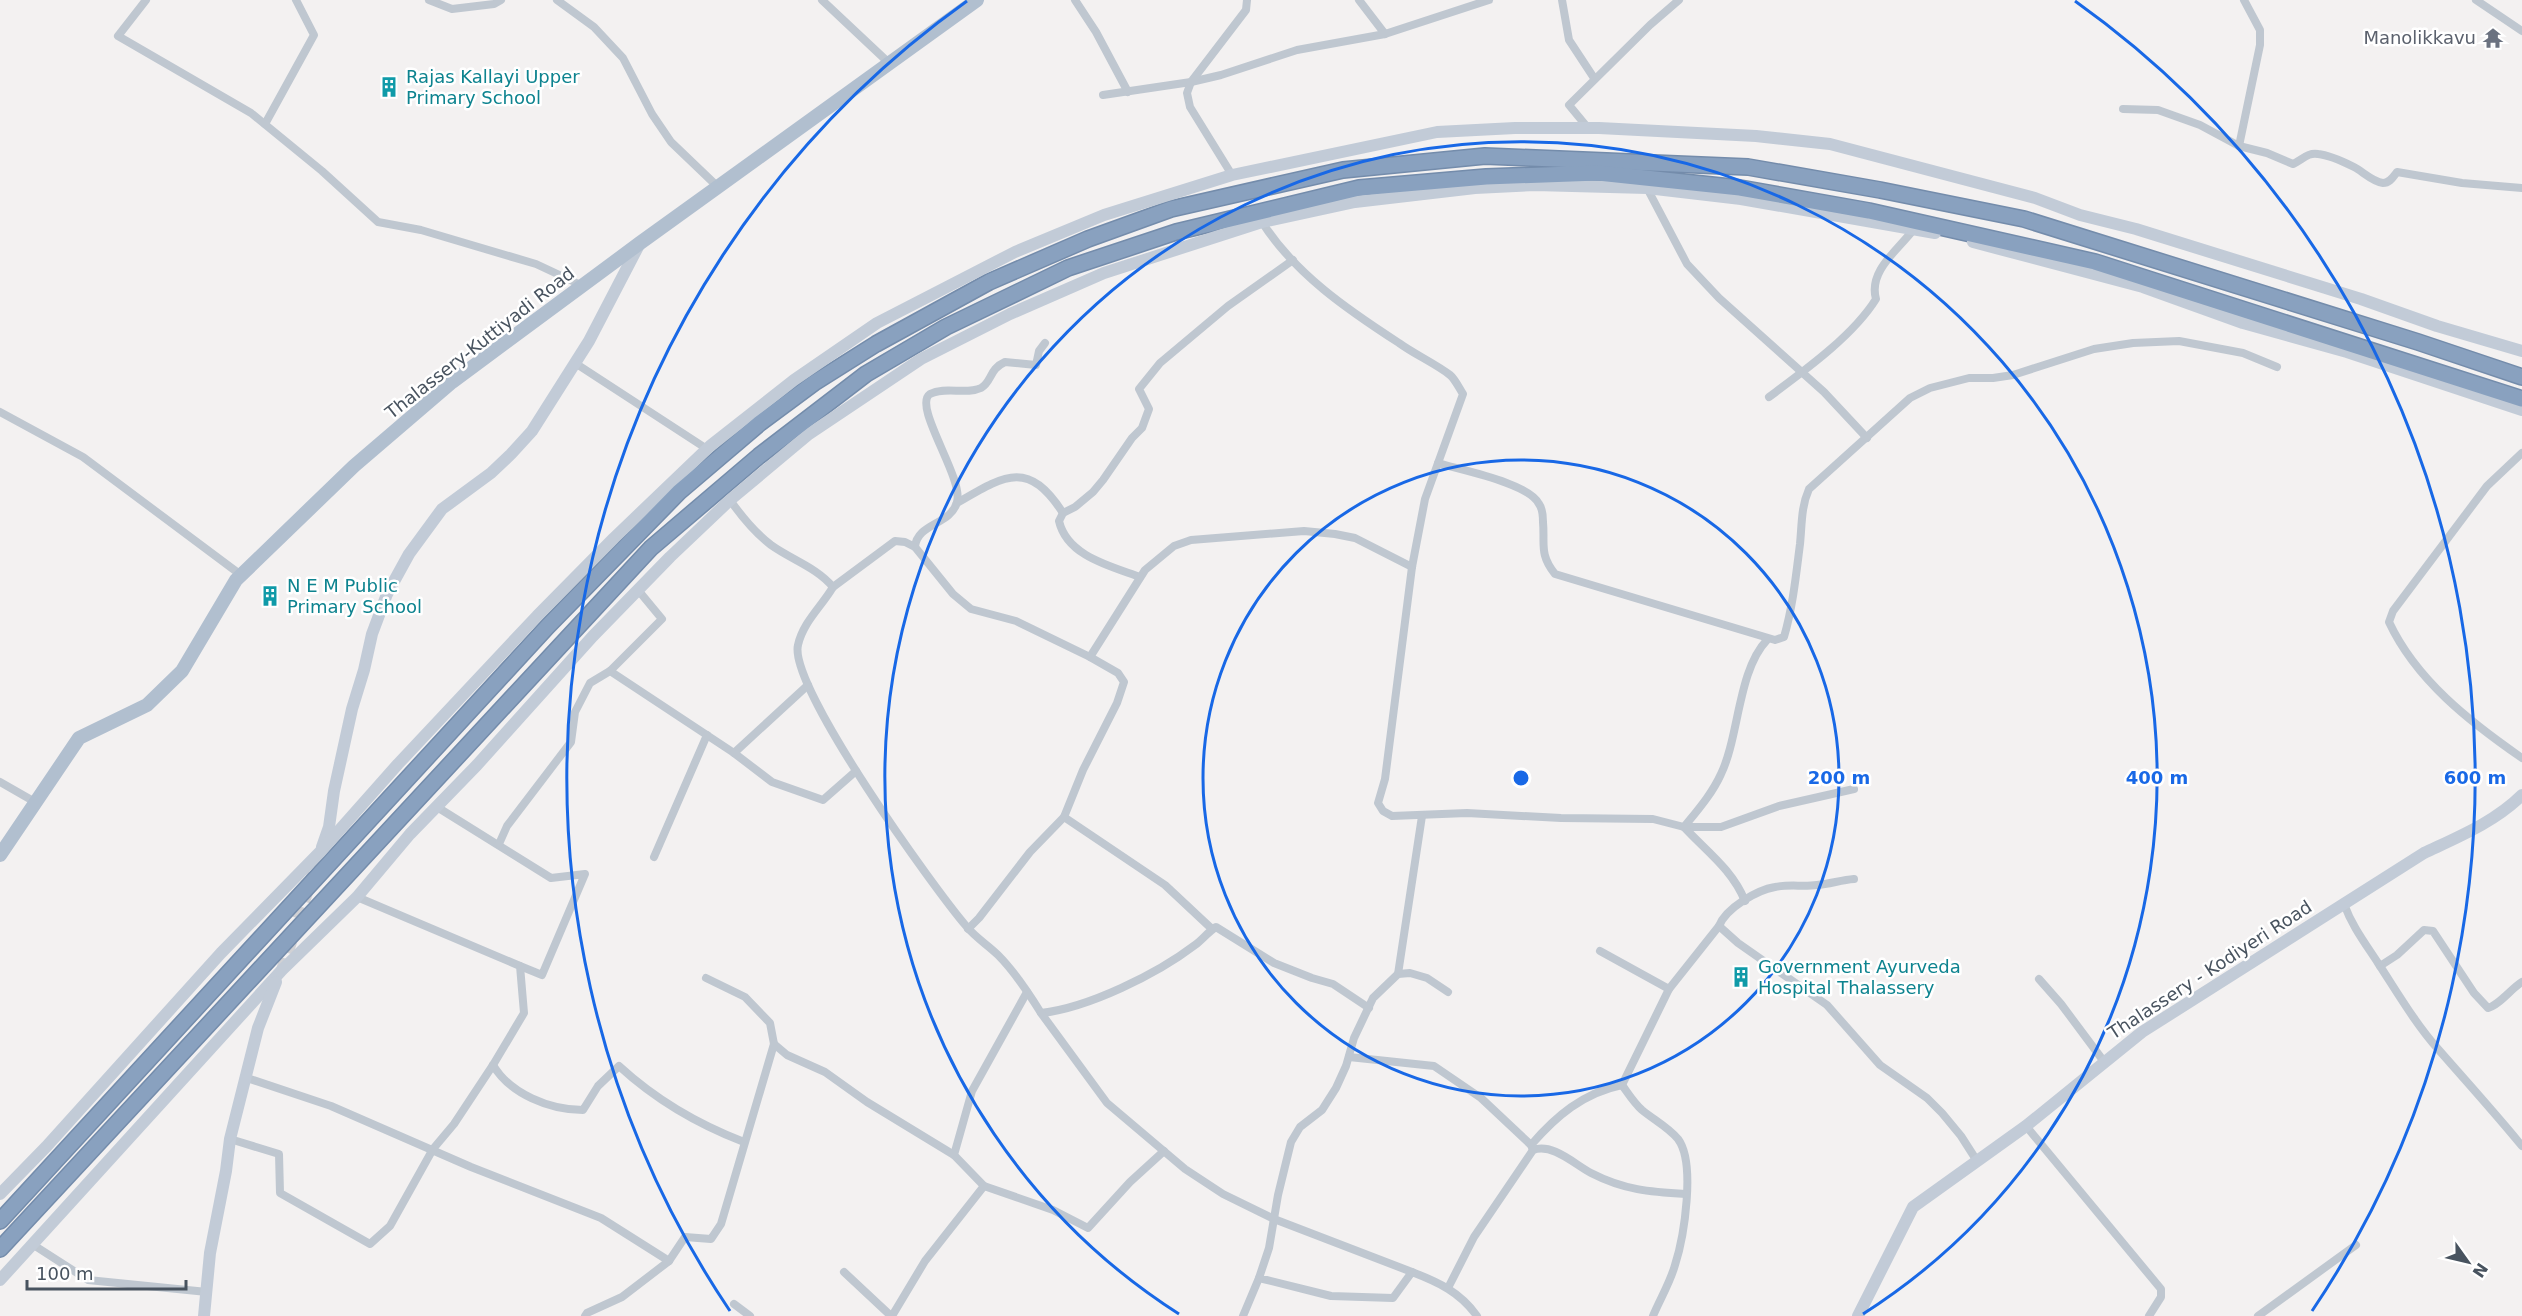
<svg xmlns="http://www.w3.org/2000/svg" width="2522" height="1316" font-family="'DejaVu Sans',sans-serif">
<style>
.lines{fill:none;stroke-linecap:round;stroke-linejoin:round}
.secondary-tunnel{stroke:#d1d1d4;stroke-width:12;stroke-dasharray:12 6;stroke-linecap:butt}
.highway-casing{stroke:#748cab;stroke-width:18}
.street{stroke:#bfc7d0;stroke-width:8}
.secondary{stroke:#c2cbd7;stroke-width:12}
.primary{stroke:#b1bfcf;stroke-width:14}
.highway{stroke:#89a1bf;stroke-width:15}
.ring{fill:none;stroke:#1868e6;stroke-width:3}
.labels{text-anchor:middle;stroke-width:5;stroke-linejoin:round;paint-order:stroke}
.worship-label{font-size:18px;fill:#5b616d;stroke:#fff;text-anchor:end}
.culture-label{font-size:18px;fill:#0d838f;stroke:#fff;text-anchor:start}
.street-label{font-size:18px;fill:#48535f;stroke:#fff}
.centre{fill:#1868e6;stroke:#fff;stroke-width:3}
.ring-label{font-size:18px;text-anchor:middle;font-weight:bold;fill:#1868e6;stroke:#fff;stroke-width:5;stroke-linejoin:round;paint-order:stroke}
</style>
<rect width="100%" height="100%" fill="#f3f1f1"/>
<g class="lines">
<path class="secondary-tunnel" d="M282,970L320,852"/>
<g class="highway-casing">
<g id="highway">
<path d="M0,1221L548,626L679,492L760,423L814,383L876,344L989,282L1088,239L1171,209L1343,170L1485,156L1748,167L1880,190L2024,219L2418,342L2522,377"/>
<path d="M0,1249L651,548L759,456L866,374L946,327L1068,268L1176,232L1359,188L1486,177L1598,173L1740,188L1869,211L2095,262L2522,399"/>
</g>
</g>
<g class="street">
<path d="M146,0L118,36L251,113L322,171L378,222L421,230L536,264L583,286"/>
<path d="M429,0L452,9L494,4L501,0"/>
<path d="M557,0L594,27L623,58L652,114L671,142L718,187"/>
<path d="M822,0L889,63"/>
<path d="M1075,0L1096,32L1128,92"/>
<path d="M1359,0L1385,34"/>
<path d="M1562,0L1569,40L1594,78"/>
<path d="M2476,0L2522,31"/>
<path d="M1103,95L1191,82L1221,75L1297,50L1385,34L1489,0"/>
<path d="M2123,109L2158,110L2200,125L2239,146L2267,153L2293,164C2302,160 2308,152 2318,154C2330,155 2344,162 2354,167C2362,171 2373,182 2383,183C2390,183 2393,177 2397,172L2462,183L2522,188"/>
<path d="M265,124L314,35L296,0"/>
<path d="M1588,128L1569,105L1650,25L1679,0"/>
<path d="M2239,146L2260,45V30L2244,0"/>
<path d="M1232,175L1190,107L1187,93L1191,82L1246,10L1247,0"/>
<path d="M1647,188L1687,264L1719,298L1824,392L1867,438"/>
<path d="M1262,222C1295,274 1348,310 1399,343C1414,354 1436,364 1450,375C1455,379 1459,388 1463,394L1425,499L1412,567L1385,779L1378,803L1383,811L1392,816L1467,813L1561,818L1653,819L1684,827H1721L1779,806L1854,789"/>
<path d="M1045,343L1039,351L1036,365L1005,362C989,369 992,382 981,388C966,395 945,386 930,394C912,406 964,478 957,502C951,525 917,523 915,547L953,594L971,609L1016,621L1090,657L1145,570L1174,546L1191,540L1304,531L1335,534L1355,538L1412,567"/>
<path d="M575,363L707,449"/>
<path d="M1769,397C1804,371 1853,336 1876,299C1868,271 1898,250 1914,229"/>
<path d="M0,412L83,457L241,575"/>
<path d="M2522,453L2487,486L2393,611L2389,622C2416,680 2470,722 2522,758"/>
<path d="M1438,463C1460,470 1529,483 1539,504C1542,508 1543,517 1543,522C1545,544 1539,554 1555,574L1775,640L1784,637C1793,606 1796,575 1800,544C1802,524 1801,507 1809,489L1910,398L1930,388L1969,378H1993L2013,375L2094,349L2133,343L2179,341L2243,353L2277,367"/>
<path d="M730,500C742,517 754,532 771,545C792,560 816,567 833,587C822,606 803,622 798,645C788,686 935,890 967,927C976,938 988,945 998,955C1015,972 1028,992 1041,1013C1088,1008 1157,974 1195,945C1202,940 1208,932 1216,927L1274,963L1312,978L1333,984L1369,1008"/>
<path d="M957,503C1005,475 1028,459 1063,513"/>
<path d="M1140,577C1110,566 1067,556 1059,521L1063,513L1075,507L1093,492L1103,480L1132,438L1142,428L1149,409L1139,389L1160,363L1228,306L1293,260"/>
<path d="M833,587L895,541L905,542L915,547"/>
<path d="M610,671L734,753L808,685"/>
<path d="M734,753L772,782L823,800L856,771"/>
<path d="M0,782L35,802"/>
<path d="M437,807L551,878L585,874L542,975L520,966"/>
<path d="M1064,817L1165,885L1212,929"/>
<path d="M1684,827C1697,811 1712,794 1721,774C1739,737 1738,670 1767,640"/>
<path d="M1684,827C1706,851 1732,869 1745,901"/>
<path d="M499,844L507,826L571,742L575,712L590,683L610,671L662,619L638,590"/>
<path d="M654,857L707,735"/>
<path d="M1854,879C1841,880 1830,884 1817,885C1803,887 1789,884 1775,887C1757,890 1726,908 1719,926L1738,943L1827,1005L1880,1065L1927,1098L1942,1113L1961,1136L1977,1161"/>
<path d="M2344,904C2352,926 2365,943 2378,963C2397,992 2415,1023 2438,1049C2466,1081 2495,1113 2522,1146"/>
<path d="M968,929L979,918L1030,852L1064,817L1083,770L1117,703L1124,682L1118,673L1090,657"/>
<path d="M1600,951L1669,989"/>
<path d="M2380,966L2397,955L2424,930L2433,931L2474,993L2488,1008C2498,1006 2512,988 2522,982"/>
<path d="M1398,974L1422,816"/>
<path d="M706,978L745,997L770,1023L774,1044L787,1055L825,1072L867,1102L954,1155"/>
<path d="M2039,979L2061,1004L2105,1063"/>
<path d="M1448,992L1427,978L1410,973L1398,974L1373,998L1354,1038L1346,1066L1336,1088L1322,1110L1300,1127L1291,1142L1278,1195L1269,1248L1259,1278L1331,1296L1393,1298L1412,1272C1438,1282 1460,1292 1477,1316"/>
<path d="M1041,1013L1107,1103L1185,1169L1223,1194L1274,1219L1412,1272"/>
<path d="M1349,1057L1434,1066L1481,1098L1531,1145L1533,1150"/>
<path d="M493,1065C510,1094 550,1110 583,1110L598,1086L619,1066C656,1100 697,1124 744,1142"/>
<path d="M244,1077L331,1106L471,1167L601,1218L669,1261L685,1237L711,1239L721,1224L774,1044"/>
<path d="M1622,1085C1628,1093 1634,1103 1642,1110C1654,1120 1668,1127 1678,1139C1696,1163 1684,1237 1675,1265C1670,1283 1660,1299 1653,1316"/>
<path d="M2026,1126L2161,1289V1297L2149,1316"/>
<path d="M230,1139L279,1154L280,1193L370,1244L390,1226L433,1149L454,1124L493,1065L524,1013L520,966L357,897"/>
<path d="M1531,1145C1556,1116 1583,1093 1622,1085L1669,989L1719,926"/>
<path d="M984,1186L1053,1210L1088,1228L1130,1182L1164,1151"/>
<path d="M32,1244L88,1280L207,1292"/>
<path d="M844,1272L891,1316"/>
<path d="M1448,1288L1474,1237L1533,1150C1553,1143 1574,1164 1591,1173C1624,1190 1650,1192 1686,1194"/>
<path d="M734,1304L750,1316"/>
<path d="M585,1316L587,1313L622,1297L669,1261"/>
<path d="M892,1316L925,1261L984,1186L954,1155L972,1091L1027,992"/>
<path d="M1243,1316L1259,1278"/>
<path d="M2258,1316L2356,1245"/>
</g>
<g class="secondary">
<path d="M1973,242L2143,287L2243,323L2347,352L2522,410"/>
<path d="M322,847L329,827L334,791L352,709L364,670L372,634L387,594L409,554L442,509L491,473L511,454L532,431L589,341L640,243"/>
<path d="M0,1194L46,1147L221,953L320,852L398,764L537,616L614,538L710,446L794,380L877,323L1015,252L1104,215L1232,175L1437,132L1515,128H1599L1756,136L1830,144L2035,198L2080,215L2136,229L2361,299L2437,326L2522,351"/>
<path d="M0,1280L282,970L357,897L410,834L477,765L593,636L670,557L730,500L809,434L921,359L1010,314L1104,273L1262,222L1355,202L1475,188L1535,185L1647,188L1741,199L1935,233"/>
<path d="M204,1316L210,1253L226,1171L230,1139L258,1028L276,982"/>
<path d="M1858,1316L1913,1207L2026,1126L2142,1032L2424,853C2458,837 2495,822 2522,795"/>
</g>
<path class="primary" d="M0,855L79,738L147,705L182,671L236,580L354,466L452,382L640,243L977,0"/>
<use href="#highway" class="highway"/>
</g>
<g class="ring">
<circle cx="1521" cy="778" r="318"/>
<path d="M1179 1314A636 636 0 1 1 1863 1314"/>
<path d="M730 1311A954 954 0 0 1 967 1M2075 1A954 954 0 0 1 2312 1311"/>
</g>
<defs>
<g id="temple-bare" transform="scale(1.62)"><path d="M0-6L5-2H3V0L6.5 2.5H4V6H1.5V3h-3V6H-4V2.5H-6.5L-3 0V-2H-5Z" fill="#6b7280" stroke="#fff" stroke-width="2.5" paint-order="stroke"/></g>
<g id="building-bare" transform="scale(1.62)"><path d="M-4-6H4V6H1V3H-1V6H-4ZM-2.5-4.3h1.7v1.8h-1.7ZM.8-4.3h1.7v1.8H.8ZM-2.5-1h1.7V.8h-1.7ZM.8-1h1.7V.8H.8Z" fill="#0f9aa8" stroke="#fff" stroke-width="2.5" paint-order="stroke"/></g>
</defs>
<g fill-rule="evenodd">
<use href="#temple-bare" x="2493" y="38"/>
<use href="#building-bare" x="389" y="87"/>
<use href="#building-bare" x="270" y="596"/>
<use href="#building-bare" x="1741" y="977"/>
</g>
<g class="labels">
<g class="worship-label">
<text x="2476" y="44">Manolikkavu</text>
</g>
<g class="culture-label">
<text x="406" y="83">Rajas Kallayi Upper<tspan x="406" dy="21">Primary School</tspan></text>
<text x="287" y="592">N E M Public<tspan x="287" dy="21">Primary School</tspan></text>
<text x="1758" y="973">Government Ayurveda<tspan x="1758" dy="21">Hospital Thalassery</tspan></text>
</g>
<g class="street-label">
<text transform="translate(480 343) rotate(-38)" y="6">Thalassery-Kuttiyadi Road</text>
<text transform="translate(2210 970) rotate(-33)" y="6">Thalassery - Kodiyeri Road</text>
</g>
</g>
<circle cx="1521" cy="778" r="9" class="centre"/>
<g class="ring-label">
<text x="1839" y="784">200 m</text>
<text x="2157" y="784">400 m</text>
<text x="2475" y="784">600 m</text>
</g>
<g transform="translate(2468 1262) rotate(124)" stroke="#ffffff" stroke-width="4.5" paint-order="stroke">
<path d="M0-4.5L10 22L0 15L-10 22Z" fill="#48535f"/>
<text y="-9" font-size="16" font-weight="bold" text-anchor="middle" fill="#48535f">N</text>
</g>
<path d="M27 1280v9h159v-9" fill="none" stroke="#48535f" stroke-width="3"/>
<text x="36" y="1280" font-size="18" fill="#48535f" stroke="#ffffff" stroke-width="4.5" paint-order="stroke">100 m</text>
</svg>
